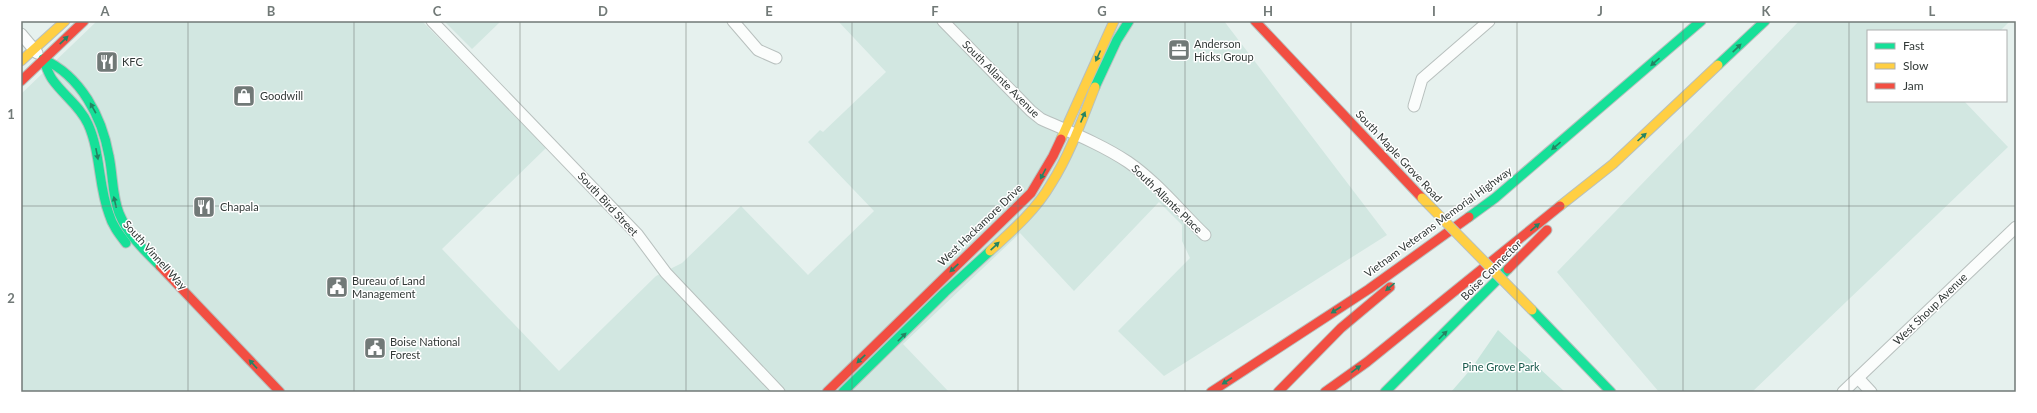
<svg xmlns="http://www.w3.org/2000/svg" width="2037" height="413" font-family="Lato,sans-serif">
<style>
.built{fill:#d2e7e1}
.green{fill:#c6e5dc}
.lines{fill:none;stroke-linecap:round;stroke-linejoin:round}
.street-casing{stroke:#b8c0be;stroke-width:13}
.fast-casing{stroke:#b8c0be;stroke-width:11}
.slow-casing{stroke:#b8c0be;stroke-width:11}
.jam-casing{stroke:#b8c0be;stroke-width:11}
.street{stroke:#fbfdfc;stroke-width:11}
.fast{stroke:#16e098;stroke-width:9}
.slow{stroke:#ffcf43;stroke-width:9}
.jam{stroke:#f24e42;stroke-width:9}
.slow-bridge-casing{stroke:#b8c0be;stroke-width:11;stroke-linecap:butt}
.slow-bridge{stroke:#ffcf43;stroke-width:9}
.oneway{fill:#258463}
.grid{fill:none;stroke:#717977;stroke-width:1;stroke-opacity:0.55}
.labels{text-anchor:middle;stroke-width:3;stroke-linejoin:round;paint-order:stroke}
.poi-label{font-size:11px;fill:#323937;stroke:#fff;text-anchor:start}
.street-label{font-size:11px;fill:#323937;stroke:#fff}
.park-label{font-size:11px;fill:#195a4c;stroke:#fff}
.neatline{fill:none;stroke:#717977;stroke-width:1.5}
.grid-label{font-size:13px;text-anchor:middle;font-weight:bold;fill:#717977}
</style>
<rect width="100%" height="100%" fill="#e6f1ee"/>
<g class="built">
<path d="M97,21H422L546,148L442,249L559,371L656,276L682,263L741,206L808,275L874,211L808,142L820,130L823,132L886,72L838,21H1224L1387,235L1164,376L1118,331L1190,258L1182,241V225L1159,202L1074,291L1020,233L903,344L949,392H21V94Z"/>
<path d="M444,21H501L472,49Z"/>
<path d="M1799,21H2010L2000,31H1868V101H1964L2008,147L1752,392H1659L1557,272Z"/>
</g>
<path class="green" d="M1498,330L1565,392H1451L1471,369Z"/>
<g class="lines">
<g class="street-casing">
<g id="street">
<path d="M432,21L637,234L666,273L779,392"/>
<path d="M733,21L758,50L776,58"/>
<path d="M943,21L1031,111L1041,119C1070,132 1101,144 1128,162C1157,182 1180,211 1205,235"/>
<path d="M21,34L37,53"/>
<path d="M1414,106L1422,79L1489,21"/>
<path d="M1858,378L1871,392"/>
<path d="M1843,392L2016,227"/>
</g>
</g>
<g class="fast-casing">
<g id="fast">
<path d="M43,59C81,76 102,117 109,156C113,175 112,195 119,213C128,235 144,250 160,266"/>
<path d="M43,59C46,66 48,73 52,79C63,95 80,106 88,124C101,153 98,185 109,214C112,225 119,234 126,243"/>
<path d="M1718,65L1765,21"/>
<path d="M1095,87L1117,40L1129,21"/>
<path d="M1469,217L1495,198L1701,21"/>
<path d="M1532,310L1611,392"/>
<path d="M843,392L945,292L990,251"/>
<path d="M1385,392L1508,269"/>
</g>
</g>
<g class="slow-casing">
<g id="slow">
<path d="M21,61L65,21"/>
<path d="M1061,139L1114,21"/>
<path d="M1560,206L1613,164L1718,65"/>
<path d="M990,251C1012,231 1036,210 1051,184C1070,154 1082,120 1095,87"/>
</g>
</g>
<g class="jam-casing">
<g id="jam">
<path d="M1255,21L1422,198"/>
<path d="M21,81L84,21"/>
<path d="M160,266L280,392"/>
<path d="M1508,269L1547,230"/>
<path d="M827,392L1031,193L1053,156L1061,139"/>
<path d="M1211,392L1369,289L1469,217"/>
<path d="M1278,392L1341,328L1390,287"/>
<path d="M1325,392L1367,362L1560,206"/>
</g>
</g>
<use href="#street" class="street"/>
<use href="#fast" class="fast"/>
<use href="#slow" class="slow"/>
<use href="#jam" class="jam"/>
<g class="slow-bridge-casing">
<path id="slow-bridge" d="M1422,198L1532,310"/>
</g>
<use href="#slow-bridge" class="slow-bridge"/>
</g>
<defs><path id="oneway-solid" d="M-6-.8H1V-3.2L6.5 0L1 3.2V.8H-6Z"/></defs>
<g class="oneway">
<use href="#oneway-solid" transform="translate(64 40) rotate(-44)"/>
<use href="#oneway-solid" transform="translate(1737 48) rotate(-44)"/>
<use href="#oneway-solid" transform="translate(1098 56) rotate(114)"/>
<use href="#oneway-solid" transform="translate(1655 62) rotate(139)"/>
<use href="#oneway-solid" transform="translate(93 108) rotate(-119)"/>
<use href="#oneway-solid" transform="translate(1083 117) rotate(-67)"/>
<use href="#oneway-solid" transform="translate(1642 137) rotate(-42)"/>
<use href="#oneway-solid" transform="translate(1556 146) rotate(140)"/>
<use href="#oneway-solid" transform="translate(97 154) rotate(79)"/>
<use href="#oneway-solid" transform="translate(1043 174) rotate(118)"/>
<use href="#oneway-solid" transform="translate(115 202) rotate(-103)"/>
<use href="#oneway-solid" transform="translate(1535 227) rotate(-39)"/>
<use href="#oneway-solid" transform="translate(995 246) rotate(-43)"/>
<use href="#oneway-solid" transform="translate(954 268) rotate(137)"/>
<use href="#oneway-solid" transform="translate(1390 287) rotate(140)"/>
<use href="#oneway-solid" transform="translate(1336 310) rotate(147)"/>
<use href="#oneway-solid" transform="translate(1443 335) rotate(-45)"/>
<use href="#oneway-solid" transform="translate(902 337) rotate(-45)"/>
<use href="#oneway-solid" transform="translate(861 359) rotate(136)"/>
<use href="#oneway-solid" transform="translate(253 364) rotate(-133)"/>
<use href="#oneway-solid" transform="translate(1356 369) rotate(-36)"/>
<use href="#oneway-solid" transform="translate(1227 381) rotate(147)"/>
</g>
<path class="grid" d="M188,21V392M354,21V392M520,21V392M686,21V392M852,21V392M1018,21V392M1185,21V392M1351,21V392M1517,21V392M1683,21V392M1849,21V392M21,206H2016"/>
<defs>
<g id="office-square" transform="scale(1.15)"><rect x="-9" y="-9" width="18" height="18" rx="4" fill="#717977" stroke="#fff"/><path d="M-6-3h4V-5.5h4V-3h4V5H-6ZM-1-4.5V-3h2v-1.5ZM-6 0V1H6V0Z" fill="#fff"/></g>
<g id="restaurant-square" transform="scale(1.15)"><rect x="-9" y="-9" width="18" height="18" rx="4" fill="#717977" stroke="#fff"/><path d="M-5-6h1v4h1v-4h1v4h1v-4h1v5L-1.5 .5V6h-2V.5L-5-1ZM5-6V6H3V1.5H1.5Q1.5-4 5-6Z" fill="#fff"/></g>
<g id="shop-square" transform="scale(1.15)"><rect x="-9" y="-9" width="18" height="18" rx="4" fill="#717977" stroke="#fff"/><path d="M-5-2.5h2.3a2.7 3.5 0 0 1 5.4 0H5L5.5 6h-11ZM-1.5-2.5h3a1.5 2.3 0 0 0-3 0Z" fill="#fff"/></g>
<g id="civic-square" transform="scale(1.15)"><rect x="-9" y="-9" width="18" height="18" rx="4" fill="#717977" stroke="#fff"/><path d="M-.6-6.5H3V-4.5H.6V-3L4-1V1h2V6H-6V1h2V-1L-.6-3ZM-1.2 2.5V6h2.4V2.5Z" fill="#fff"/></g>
</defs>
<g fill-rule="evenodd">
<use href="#office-square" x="1179" y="50"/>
<use href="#restaurant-square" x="107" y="62"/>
<use href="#shop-square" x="244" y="96"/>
<use href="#restaurant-square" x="204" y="207"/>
<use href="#civic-square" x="337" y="287"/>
<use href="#civic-square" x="375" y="348"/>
</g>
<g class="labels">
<g class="poi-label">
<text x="1194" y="48">Anderson<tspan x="1194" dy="13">Hicks Group</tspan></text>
<text x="122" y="66">KFC</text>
<text x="260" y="100">Goodwill</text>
<text x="220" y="211">Chapala</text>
<text x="352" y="285">Bureau of Land<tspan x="352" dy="13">Management</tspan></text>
<text x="390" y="346">Boise National<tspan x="390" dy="13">Forest</tspan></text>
</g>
<g class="street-label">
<text transform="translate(1001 79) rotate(45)" y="4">South Allante Avenue</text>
<text transform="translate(1399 156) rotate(47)" y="4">South Maple Grove Road</text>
<text transform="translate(1167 199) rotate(44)" y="4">South Allante Place</text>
<text transform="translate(608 204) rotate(47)" y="4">South Bird Street</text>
<text transform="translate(1438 222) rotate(-36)" y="4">Vietnam Veterans Memorial Highway</text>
<text transform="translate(980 225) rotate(-44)" y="4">West Hackamore Drive</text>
<text transform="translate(155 255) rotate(48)" y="4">South Vinnell Way</text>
<text transform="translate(1491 270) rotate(-45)" y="4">Boise Connector</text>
<text transform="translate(1930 309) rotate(-44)" y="4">West Shoup Avenue</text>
</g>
<g class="park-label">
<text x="1501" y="371">Pine Grove Park</text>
</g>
</g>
<rect width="2037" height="413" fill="none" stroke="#ffffff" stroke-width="44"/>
<rect x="1867" y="30" width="140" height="72" fill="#ffffff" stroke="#adb0af"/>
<rect x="1875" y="43" width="20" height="6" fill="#16e098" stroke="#adb0af"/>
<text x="1903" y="50" font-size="12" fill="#323937">Fast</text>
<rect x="1875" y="63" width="20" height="6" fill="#ffcf43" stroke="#adb0af"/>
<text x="1903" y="70" font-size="12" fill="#323937">Slow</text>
<rect x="1875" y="83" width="20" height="6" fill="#f24e42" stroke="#adb0af"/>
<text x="1903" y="90" font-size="12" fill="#323937">Jam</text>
<rect x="22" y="22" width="1993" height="369" class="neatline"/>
<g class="grid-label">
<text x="105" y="16">A</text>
<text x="271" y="16">B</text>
<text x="437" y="16">C</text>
<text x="603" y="16">D</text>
<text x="769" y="16">E</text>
<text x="935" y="16">F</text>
<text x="1102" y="16">G</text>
<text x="1268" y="16">H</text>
<text x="1434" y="16">I</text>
<text x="1600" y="16">J</text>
<text x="1766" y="16">K</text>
<text x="1932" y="16">L</text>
<text x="11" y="119">1</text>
<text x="11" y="303">2</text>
</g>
</svg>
